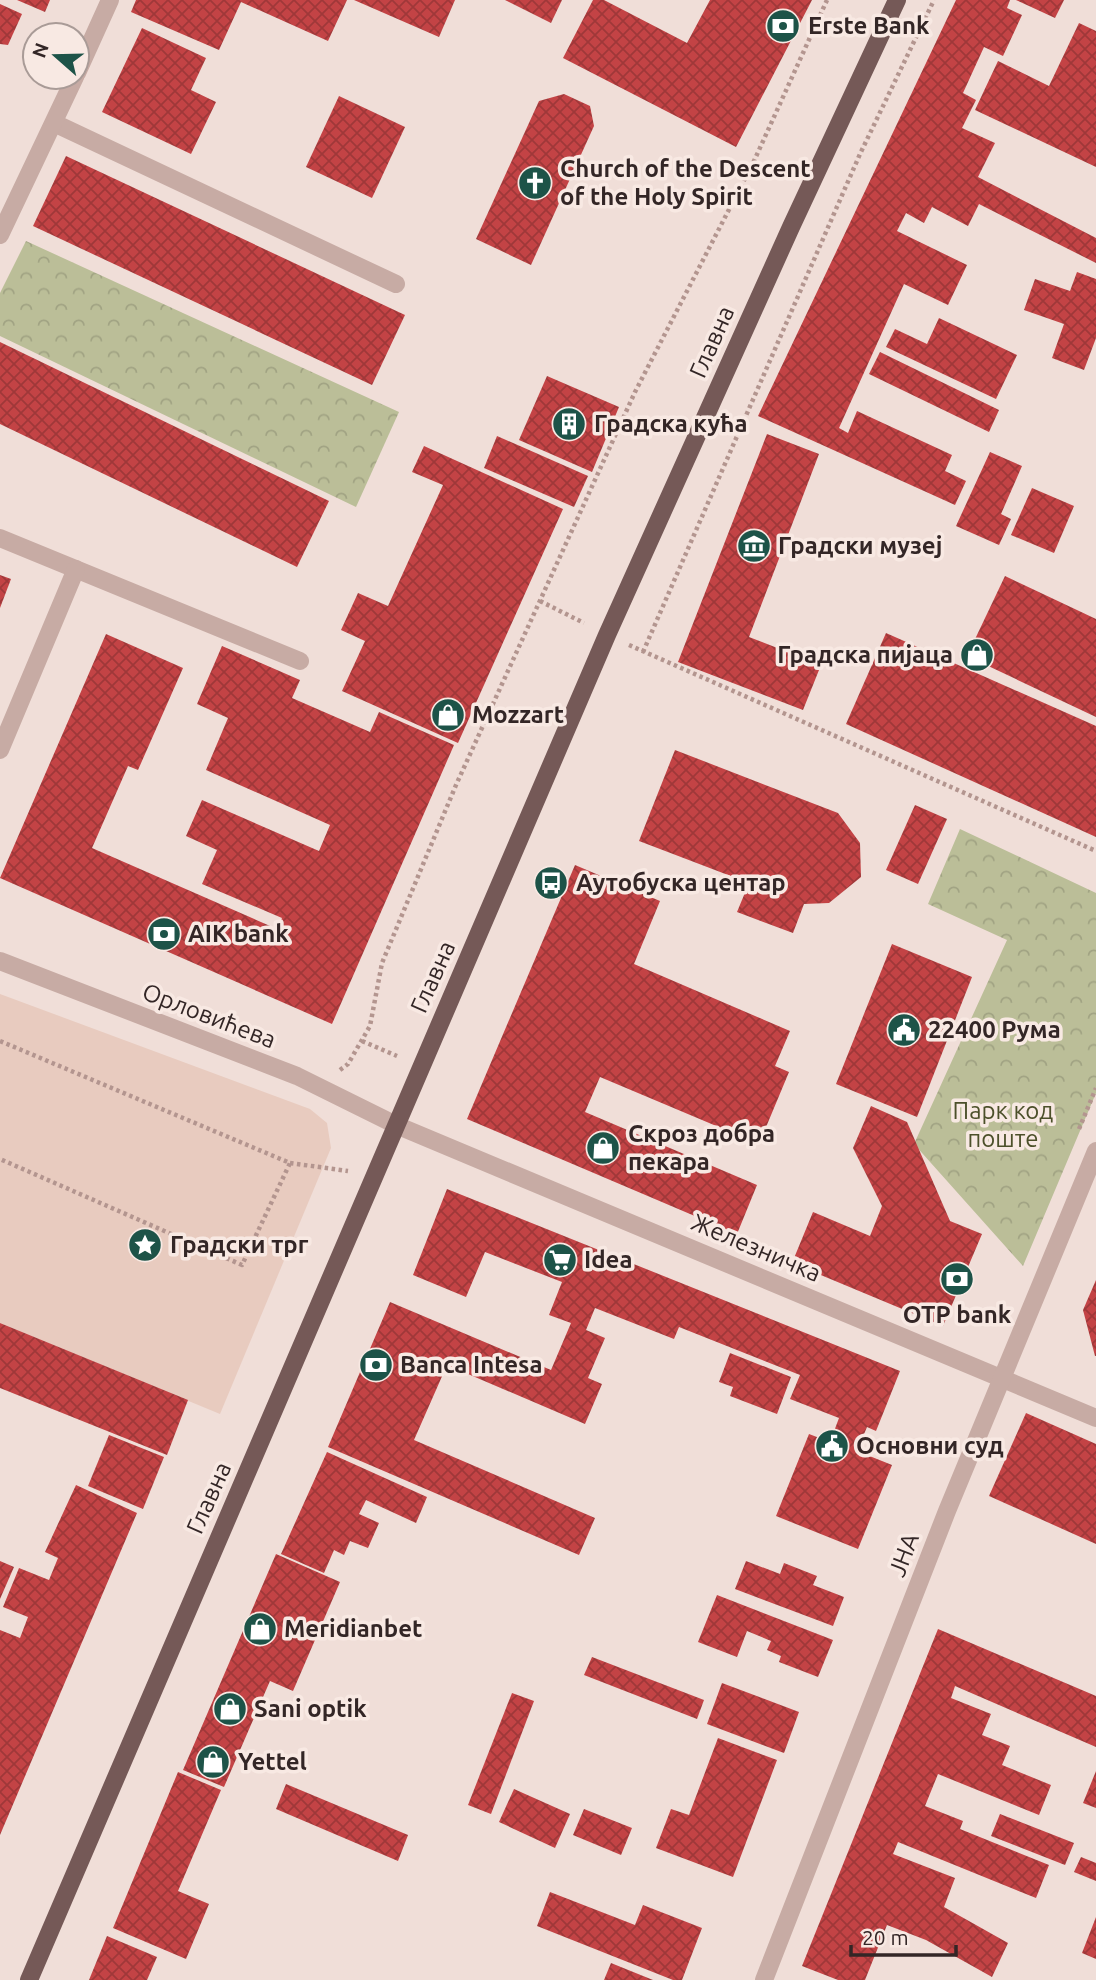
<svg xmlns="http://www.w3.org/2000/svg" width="1096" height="1980" font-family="Ubuntu,sans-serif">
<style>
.park{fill:url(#park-crowns)}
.plaza{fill:#e8cbbf}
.building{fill:url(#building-cross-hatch)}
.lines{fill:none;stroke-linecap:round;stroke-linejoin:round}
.path{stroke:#b3958f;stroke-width:4.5;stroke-dasharray:3.5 3.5;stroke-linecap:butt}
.minor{stroke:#c7aba4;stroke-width:18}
.major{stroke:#755957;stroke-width:18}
.labels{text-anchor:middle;stroke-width:7;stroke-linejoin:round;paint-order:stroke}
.poi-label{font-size:24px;font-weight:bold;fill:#332626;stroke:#f8e9e3;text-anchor:start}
.street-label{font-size:24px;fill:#332626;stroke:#f8e9e3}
.park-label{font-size:24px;fill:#4c502a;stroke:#f8e9e3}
</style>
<defs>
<pattern id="park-crowns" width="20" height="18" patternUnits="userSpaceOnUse" patternTransform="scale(1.75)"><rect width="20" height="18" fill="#bbbe98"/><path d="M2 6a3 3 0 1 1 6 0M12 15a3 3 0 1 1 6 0" fill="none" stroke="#a1a383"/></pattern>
<pattern id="building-cross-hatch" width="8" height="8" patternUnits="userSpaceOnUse" patternTransform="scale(1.75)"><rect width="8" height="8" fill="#c34345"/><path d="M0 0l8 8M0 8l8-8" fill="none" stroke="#9f3839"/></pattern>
</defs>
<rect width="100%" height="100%" fill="#f0ded8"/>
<g class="park">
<path d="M26,241L399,412L356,507L0,336V293Z"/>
<path d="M960,829L1096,893V1093L1023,1266L914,1144L1007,940L928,904Z"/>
</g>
<path class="plaza" d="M0,994L310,1109L327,1123L331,1148L220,1414L0,1323Z"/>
<g class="building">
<path d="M17,0H50L45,12Z"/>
<path d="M136,0H347L328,41L241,2L219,50L131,12Z"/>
<path d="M354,0H455L439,37Z"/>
<path d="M505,0H562L551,23Z"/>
<path d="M593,0H604L687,43L710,0H812L736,147L563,58Z"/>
<path d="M956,0H1010L1007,8L1022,15L1003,56L984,47L963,93L976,100L962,128L995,143L978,177L1096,238V263L979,204L968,226L932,207L924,223L906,213L897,231L967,265L948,305L904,284L839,428L848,433L857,411L952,455L945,471L966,481L955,505L758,416Z"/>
<path d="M1016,0H1064L1055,18Z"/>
<path d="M0,4L22,14L8,45L0,44Z"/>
<path d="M1079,23L1096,31V167L975,110L998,61L1049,86Z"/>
<path d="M142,28L206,58L191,90L216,102L191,154L102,112Z"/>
<path d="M564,94L590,106L594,126L531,265L476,239L539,101Z"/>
<path d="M339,96L405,127L372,198L306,167Z"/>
<path d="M66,156L405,315L372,385L33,226Z"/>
<path d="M1077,272L1096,279V338L1084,370L1052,358L1064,324L1024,310L1035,279L1070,291Z"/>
<path d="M939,318L1017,355L996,399L886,347L895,329L927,344Z"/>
<path d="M0,342L329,501L297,567L0,424Z"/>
<path d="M880,352L999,410L989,432L869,374Z"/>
<path d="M547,376L619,407L592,472L519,440Z"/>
<path d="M767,434L819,454L749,637L821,665L803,710L678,662Z"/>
<path d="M497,436L588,476L574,507L484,468Z"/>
<path d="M424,446L563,509L458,743L342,691L365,641L341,630L358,593L388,606L443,485L412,472Z"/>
<path d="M990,452L1022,466L1001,514L1011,519L999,545L956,526Z"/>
<path d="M1032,488L1074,506L1054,553L1011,535Z"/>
<path d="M0,575L11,579L0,608Z"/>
<path d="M1005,576L1096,619V717L967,656Z"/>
<path d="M886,633L1096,726V837L846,724Z"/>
<path d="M106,634L183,668L138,770L128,766L92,848L277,929L282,918L202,884L217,850L186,836L202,800L319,851L330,825L206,770L228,718L197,704L222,646L300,680L292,698L370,732L379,712L454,745L332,1024L0,878Z"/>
<path d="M675,750L838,813L860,843L861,877L829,903L804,904L793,933L737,912L749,883L639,841Z"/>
<path d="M915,805L947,819L918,884L886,870Z"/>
<path d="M575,865L660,901L634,964L790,1031L775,1066L789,1072L759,1144L600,1077L585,1112L757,1185L737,1234L467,1119Z"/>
<path d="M892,944L972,977L917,1117L836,1084Z"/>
<path d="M871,1106L907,1122L950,1221L982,1234L943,1326L792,1263L813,1212L870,1236L882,1206L853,1148Z"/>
<path d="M447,1189L900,1371L876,1431L867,1427L857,1451L892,1465L858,1549L776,1516L809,1434L830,1442L839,1418L790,1399L800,1375L679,1327L674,1339L595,1308L586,1330L605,1338L588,1378L602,1384L585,1424L447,1365L414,1440L595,1518L579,1555L328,1447L390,1302L551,1370L571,1323L549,1315L562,1282L485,1252L466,1297L413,1275Z"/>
<path d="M1096,1280V1356H1095L1083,1310Z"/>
<path d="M0,1323L188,1400L167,1455L0,1388Z"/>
<path d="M730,1353L791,1377L777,1414L730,1396L733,1387L719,1382Z"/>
<path d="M1026,1413L1096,1444V1544L989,1496Z"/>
<path d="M109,1435L164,1457L143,1509L88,1486Z"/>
<path d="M327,1452L427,1497L416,1523L366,1500L359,1514L379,1523L368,1548L350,1541L344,1555L334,1550L324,1573L281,1554Z"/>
<path d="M76,1485L137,1513L0,1835V1630L20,1638L28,1617L3,1607L19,1568L49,1580L58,1558L45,1552Z"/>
<path d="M276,1554L340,1582L293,1691L270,1681L224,1787L183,1770Z"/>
<path d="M0,1561L14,1567L0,1599Z"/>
<path d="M746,1561L780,1574L784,1563L817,1576L813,1585L844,1597L833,1626L735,1589Z"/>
<path d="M717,1595L833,1640L818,1677L779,1662L781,1656L767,1650L771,1641L747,1631L737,1657L698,1642Z"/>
<path d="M938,1629L1096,1696V1747L955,1686L951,1698L991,1714L982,1735L1010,1746L1002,1765L1051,1785L1039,1815L938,1774L925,1806L963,1821L960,1829L1049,1865L1036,1898L898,1842L893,1854L955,1878L944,1907L1008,1943L992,1977L926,1940L887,1925L865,1980H838L802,1966Z"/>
<path d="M592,1657L704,1700L697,1719L584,1675Z"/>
<path d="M722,1683L799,1712L784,1753L707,1724Z"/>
<path d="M512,1693L534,1701L491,1814L468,1805Z"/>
<path d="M718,1738L777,1760L733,1877L656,1848L671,1809L689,1815Z"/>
<path d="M1096,1771V1808L1083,1803Z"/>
<path d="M178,1772L221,1790L178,1891L209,1904L186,1959L113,1928Z"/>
<path d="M286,1784L408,1835L398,1861L276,1809Z"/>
<path d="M514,1789L570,1814L555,1848L499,1822Z"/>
<path d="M584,1809L632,1828L621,1855L573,1835Z"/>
<path d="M1000,1814L1074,1843L1065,1865L991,1836Z"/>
<path d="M1081,1857L1096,1863V1881L1074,1872Z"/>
<path d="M550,1892L635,1925L643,1905L702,1928L682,1980H673L537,1926Z"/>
<path d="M1096,1917V1959L1082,1953Z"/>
<path d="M107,1936L157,1957L147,1980H89Z"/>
<path d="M611,1963L653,1980H604Z"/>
</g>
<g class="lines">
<g class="path">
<path d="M540,601L584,623"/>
<path d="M629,645L1096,851"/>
<path d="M643,652L860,154L934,0"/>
<path d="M0,1041L290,1163L242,1265L0,1159"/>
<path d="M362,1041L397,1056"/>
<path d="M340,1070L348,1064L370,1026L382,963L456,785L635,392L754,161L827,0"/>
<path d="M1079,1129L1096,1088"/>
<path d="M290,1163L348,1171"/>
</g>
<g class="minor">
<path d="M77,73L110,0"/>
<path d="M54,123L396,284"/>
<path d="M0,235L75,77"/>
<path d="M0,538L300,661"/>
<path d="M0,750L76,569"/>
<path d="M0,961L297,1076L396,1125L1096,1418"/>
<path d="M764,1980L947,1511L1096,1151"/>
</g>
<path class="major" d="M29,1980L607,635L791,227L897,0"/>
</g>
<defs>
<g id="bank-disc" transform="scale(1.75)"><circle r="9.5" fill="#1d5348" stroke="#f8e9e3"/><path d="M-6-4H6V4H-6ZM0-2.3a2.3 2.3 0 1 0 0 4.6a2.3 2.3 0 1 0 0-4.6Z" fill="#fff"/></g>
<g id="church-disc" transform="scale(1.75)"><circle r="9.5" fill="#1d5348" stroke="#f8e9e3"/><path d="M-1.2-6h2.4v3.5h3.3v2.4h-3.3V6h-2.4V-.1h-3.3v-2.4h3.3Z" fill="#fff"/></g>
<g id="building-disc" transform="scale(1.75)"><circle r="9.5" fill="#1d5348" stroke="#f8e9e3"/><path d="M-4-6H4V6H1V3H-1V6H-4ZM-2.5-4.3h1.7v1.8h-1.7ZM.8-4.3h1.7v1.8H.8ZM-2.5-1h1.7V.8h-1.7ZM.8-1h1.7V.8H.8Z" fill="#fff"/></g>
<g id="museum-disc" transform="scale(1.75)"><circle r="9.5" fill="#1d5348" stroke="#f8e9e3"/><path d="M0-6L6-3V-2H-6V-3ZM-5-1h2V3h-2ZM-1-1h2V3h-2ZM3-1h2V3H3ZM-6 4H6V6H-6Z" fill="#fff"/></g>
<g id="shop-disc" transform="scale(1.75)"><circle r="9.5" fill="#1d5348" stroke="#f8e9e3"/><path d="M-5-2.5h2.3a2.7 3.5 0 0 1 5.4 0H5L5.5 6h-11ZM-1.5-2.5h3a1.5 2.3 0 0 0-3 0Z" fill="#fff"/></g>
<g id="bus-disc" transform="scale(1.75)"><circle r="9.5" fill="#1d5348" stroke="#f8e9e3"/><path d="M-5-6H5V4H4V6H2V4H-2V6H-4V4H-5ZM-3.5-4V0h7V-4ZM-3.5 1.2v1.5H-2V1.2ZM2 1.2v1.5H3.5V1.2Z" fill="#fff"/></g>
<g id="civic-disc" transform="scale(1.75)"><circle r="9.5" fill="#1d5348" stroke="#f8e9e3"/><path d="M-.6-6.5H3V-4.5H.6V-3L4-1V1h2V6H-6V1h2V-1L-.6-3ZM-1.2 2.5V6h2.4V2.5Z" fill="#fff"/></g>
<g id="sight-disc" transform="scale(1.75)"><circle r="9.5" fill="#1d5348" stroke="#f8e9e3"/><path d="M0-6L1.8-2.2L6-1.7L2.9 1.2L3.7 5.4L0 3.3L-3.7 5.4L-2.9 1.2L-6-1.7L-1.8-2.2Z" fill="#fff"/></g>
<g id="supermarket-disc" transform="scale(1.75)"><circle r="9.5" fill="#1d5348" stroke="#f8e9e3"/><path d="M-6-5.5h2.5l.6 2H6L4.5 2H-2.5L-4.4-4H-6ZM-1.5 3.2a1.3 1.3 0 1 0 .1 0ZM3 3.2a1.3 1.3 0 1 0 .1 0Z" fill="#fff"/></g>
</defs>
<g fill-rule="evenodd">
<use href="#bank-disc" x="783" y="26"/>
<use href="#church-disc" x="535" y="183"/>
<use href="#building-disc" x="569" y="424"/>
<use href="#museum-disc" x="754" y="546"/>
<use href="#shop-disc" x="977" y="655"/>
<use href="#shop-disc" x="448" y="715"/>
<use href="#bus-disc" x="551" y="883"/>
<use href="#bank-disc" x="164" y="934"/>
<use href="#civic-disc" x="904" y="1030"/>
<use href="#shop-disc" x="603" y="1148"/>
<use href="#sight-disc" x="145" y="1245"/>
<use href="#supermarket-disc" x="560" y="1260"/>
<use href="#bank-disc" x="957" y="1279"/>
<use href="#bank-disc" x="376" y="1365"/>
<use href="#civic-disc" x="832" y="1446"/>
<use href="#shop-disc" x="260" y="1629"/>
<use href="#shop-disc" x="230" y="1709"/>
<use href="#shop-disc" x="213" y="1762"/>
</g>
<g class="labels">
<g class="poi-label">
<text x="808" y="34">Erste Bank</text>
<text x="560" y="177">Church of the Descent<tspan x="560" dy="28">of the Holy Spirit</tspan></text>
<text x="594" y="432">Градска кућа</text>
<text x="778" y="554">Градски музеј</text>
<text x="953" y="663" text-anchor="end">Градска пијаца</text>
<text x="472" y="723">Mozzart</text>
<text x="576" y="891">Аутобуска центар</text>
<text x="188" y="942">AIK bank</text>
<text x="928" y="1038">22400 Рума</text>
<text x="628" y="1142">Скроз добра<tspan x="628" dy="28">пекара</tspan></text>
<text x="170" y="1253">Градски трг</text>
<text x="584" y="1268">Idea</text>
<text x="957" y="1323" text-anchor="middle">OTP bank</text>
<text x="400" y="1373">Banca Intesa</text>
<text x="856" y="1454">Основни суд</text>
<text x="284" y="1637">Meridianbet</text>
<text x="254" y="1717">Sani optik</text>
<text x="238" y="1770">Yettel</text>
</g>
<g class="street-label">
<text transform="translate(712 342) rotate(-66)" y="8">Главна</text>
<text transform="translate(433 977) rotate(-66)" y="8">Главна</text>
<text transform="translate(209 1016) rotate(21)" y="8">Орловићева</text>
<text transform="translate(756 1248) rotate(23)" y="8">Железничка</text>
<text transform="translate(209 1498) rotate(-66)" y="8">Главна</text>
<text transform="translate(904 1555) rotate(-69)" y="8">ЈНА</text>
</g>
<g class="park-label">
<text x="1003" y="1119">Парк код<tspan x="1003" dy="28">поште</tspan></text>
</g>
</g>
<g transform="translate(56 56) rotate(290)"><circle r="33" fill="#f8e9e3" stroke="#a99b97" stroke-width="2"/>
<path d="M0-5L12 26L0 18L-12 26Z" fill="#1d5348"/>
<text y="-10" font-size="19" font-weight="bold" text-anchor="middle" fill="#332626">N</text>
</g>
<path d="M851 1945v10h105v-10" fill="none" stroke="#332626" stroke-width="3.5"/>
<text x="862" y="1945" font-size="21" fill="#332626" stroke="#f8e9e3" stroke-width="5" paint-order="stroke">20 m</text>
</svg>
